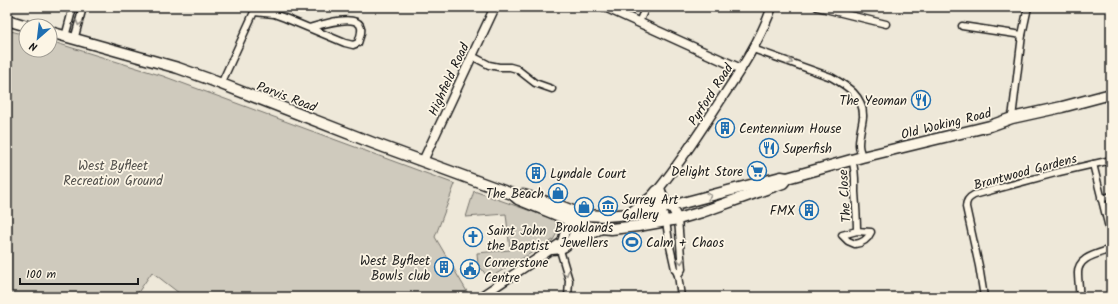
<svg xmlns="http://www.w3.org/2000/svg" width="1118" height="304" font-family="Kalam,sans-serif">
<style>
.green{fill:#cfcabd;stroke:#76736c}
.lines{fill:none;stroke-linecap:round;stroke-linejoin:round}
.minor-casing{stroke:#1c1c1c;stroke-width:9}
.tertiary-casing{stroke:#1c1c1c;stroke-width:11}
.primary-casing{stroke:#1c1c1c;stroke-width:13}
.minor{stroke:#fcf5e5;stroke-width:6}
.tertiary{stroke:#fcf5e5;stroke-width:8}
.primary{stroke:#fcf5e5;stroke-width:10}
.oneway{stroke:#97938b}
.labels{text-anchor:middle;stroke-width:3.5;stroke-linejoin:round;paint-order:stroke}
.street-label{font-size:13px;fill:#1c1c1c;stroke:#fcf5e5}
.poi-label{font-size:13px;fill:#1c1c1c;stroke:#fcf5e5;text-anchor:start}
.park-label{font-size:13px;fill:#52504c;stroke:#fcf5e5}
</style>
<rect width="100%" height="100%" fill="#eee8d9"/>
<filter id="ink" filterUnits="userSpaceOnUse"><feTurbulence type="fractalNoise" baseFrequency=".025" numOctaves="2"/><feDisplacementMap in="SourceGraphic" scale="8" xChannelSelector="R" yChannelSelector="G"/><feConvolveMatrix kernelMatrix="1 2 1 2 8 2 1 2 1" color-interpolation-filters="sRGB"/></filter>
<g filter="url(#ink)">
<g class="green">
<path d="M7,30L26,35V50H50V41L163,76L455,184L435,237L469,295L465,297H184L152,272L135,297H7Z"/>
<path d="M474,191L556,220L557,233L553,240L496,274L489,279L478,264L477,253L510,250L506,214L466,217Z"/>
</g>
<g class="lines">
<g class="minor-casing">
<g id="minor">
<path d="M817,7L886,24"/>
<path d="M254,12L274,14L285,18L345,43L353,45L358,43C360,37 363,30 360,25C353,14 320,25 309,28"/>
<path d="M639,22L646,7"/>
<path d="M962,26L1022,35"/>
<path d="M65,37L73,7"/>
<path d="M74,40L83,7"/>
<path d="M753,49L831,77C847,86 864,96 863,117C862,126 859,135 859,145C859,149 861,153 862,157"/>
<path d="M472,56L489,65L499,67H510L517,69L535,83L552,89"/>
<path d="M221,84L254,12L258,7"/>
<path d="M1012,118L1022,35L1028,7"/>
<path d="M852,160C856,171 855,181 855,192C856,205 857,218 857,231L871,232C868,239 863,243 855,244L848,241L842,235L857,231"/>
<path d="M1093,164L1111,236"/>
<path d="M1101,199L1111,196"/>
<path d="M678,219L682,269L678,275"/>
<path d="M666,221L669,242L675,269L678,275L681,297"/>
<path d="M560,250L569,280L568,297"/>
<path d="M984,297L979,266L966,207C966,201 968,198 974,195L1059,172L1107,161"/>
<path d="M1079,297C1080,289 1078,282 1078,274C1077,257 1098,254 1111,249"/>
</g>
</g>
<g class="tertiary-casing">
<g id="tertiary">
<path d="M605,7L741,69"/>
<path d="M423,161L495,7"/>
<path d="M660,188L664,199L671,206L678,219"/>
<path d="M666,221L658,205L657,191C680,163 700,132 720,101C740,71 760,41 772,7"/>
<path d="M552,250C576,250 570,233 581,218"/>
<path d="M480,297L562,242L566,228L572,216"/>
</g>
</g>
<g class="primary-casing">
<g id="primary">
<path d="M7,20L27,26"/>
<path d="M50,32L178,68L206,78L373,143L512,194L518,199L577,223L591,227L611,229L638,226L678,219L702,212L783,183L787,178"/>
<path d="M523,195L560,206L583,215L606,216L630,214L660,209L781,177L787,178L862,157L990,126L1012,118L1062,107L1111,94"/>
<path d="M631,213L652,197L657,191"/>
<path d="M572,240L586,236L601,228"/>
</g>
</g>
<use href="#minor" class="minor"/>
<use href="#tertiary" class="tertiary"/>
<use href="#primary" class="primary"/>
</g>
<defs><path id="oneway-chevron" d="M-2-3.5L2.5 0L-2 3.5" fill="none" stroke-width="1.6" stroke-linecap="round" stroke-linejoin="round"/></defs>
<g class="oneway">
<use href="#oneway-chevron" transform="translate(79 23) rotate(105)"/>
<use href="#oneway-chevron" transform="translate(790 62) rotate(20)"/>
<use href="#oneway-chevron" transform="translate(709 196) rotate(-15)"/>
<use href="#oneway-chevron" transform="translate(681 261) rotate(85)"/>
<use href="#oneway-chevron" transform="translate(566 273) rotate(71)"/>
</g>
</g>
<defs>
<g id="restaurant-ring" transform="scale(1)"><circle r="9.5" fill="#fcf5e5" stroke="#1f6fb2" stroke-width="1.5"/><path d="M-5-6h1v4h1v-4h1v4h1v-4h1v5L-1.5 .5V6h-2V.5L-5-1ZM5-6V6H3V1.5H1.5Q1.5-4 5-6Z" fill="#1f6fb2"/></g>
<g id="building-ring" transform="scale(1)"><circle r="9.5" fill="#fcf5e5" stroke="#1f6fb2" stroke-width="1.5"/><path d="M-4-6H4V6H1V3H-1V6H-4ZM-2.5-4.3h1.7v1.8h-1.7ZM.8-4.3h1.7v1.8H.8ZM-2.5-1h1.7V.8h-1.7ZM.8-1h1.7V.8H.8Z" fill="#1f6fb2"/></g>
<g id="supermarket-ring" transform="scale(1)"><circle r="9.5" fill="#fcf5e5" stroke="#1f6fb2" stroke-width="1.5"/><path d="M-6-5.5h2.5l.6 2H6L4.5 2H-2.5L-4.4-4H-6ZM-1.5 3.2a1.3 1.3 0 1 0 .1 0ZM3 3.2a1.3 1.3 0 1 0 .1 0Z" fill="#1f6fb2"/></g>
<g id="shop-ring" transform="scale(1)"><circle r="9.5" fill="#fcf5e5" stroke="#1f6fb2" stroke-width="1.5"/><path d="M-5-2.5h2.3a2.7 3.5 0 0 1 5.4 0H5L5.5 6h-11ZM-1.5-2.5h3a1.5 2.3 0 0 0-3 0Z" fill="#1f6fb2"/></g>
<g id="museum-ring" transform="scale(1)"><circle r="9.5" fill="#fcf5e5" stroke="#1f6fb2" stroke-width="1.5"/><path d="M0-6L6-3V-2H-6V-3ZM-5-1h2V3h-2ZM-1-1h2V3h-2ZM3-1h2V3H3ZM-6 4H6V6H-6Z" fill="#1f6fb2"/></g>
<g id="church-ring" transform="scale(1)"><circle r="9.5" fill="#fcf5e5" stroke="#1f6fb2" stroke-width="1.5"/><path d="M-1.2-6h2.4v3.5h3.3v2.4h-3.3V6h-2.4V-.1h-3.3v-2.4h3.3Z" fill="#1f6fb2"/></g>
<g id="stadium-ring" transform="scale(1)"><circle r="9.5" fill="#fcf5e5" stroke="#1f6fb2" stroke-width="1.5"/><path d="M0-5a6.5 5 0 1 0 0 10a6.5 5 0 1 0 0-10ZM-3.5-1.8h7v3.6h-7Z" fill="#1f6fb2"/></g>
<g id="civic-ring" transform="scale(1)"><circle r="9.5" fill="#fcf5e5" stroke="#1f6fb2" stroke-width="1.5"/><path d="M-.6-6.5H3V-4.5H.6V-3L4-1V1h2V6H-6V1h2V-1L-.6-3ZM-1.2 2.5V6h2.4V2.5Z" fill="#1f6fb2"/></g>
</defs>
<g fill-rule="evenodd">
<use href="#restaurant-ring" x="921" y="100"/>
<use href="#building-ring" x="725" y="128"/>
<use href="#restaurant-ring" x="769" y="148"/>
<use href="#supermarket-ring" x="757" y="171"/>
<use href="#building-ring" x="536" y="173"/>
<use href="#shop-ring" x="558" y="193"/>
<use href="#museum-ring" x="608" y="206"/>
<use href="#shop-ring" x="584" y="207"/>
<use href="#building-ring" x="809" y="210"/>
<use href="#church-ring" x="473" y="237"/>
<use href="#stadium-ring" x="632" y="242"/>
<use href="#building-ring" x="444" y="267"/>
<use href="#civic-ring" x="470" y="269"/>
</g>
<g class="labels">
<g class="street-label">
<text transform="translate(448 79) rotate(-65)" y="5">Highfield Road</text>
<text transform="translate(710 94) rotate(-57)" y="5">Pyrford Road</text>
<text transform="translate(287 96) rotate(21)" y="5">Parvis Road</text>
<text transform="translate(946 123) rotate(-14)" y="5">Old Woking Road</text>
<text transform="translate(1025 171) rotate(-15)" y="5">Brantwood Gardens</text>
<text transform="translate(844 196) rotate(-94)" y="5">The Close</text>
</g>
<g class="poi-label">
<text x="907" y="105" text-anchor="end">The Yeoman</text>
<text x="739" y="133">Centennium House</text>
<text x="783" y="153">Superfish</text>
<text x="743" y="176" text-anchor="end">Delight Store</text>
<text x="550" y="178">Lyndale Court</text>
<text x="544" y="198" text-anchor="end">The Beach</text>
<text x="622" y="204">Surrey Art<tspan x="622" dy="15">Gallery</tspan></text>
<text x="795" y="215" text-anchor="end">FMX</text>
<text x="584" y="232" text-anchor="middle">Brooklands<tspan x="584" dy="15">Jewellers</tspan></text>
<text x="487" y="235">Saint John<tspan x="487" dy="15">the Baptist</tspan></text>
<text x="646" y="247">Calm + Chaos</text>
<text x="430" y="265" text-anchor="end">West Byfleet<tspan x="430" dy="15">Bowls club</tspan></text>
<text x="484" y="267">Cornerstone<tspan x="484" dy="15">Centre</tspan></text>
</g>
<g class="park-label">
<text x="113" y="170">West Byfleet<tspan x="113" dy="15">Recreation Ground</tspan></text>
</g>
</g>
<rect width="1118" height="304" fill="none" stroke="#fcf5e5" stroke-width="24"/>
<rect x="12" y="12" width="1094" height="280" fill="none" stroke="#1c1c1c" stroke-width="1.5" filter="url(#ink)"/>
<g transform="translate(38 38) rotate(208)"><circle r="19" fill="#fcf5e5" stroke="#a29e95"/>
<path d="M0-3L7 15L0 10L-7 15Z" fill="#1f6fb2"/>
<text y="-6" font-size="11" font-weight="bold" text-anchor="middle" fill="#1c1c1c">N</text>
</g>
<path d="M20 278v6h118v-6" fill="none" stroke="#1c1c1c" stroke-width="2"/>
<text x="26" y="278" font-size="12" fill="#1c1c1c" stroke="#fcf5e5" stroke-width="3" paint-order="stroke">100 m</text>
</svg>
